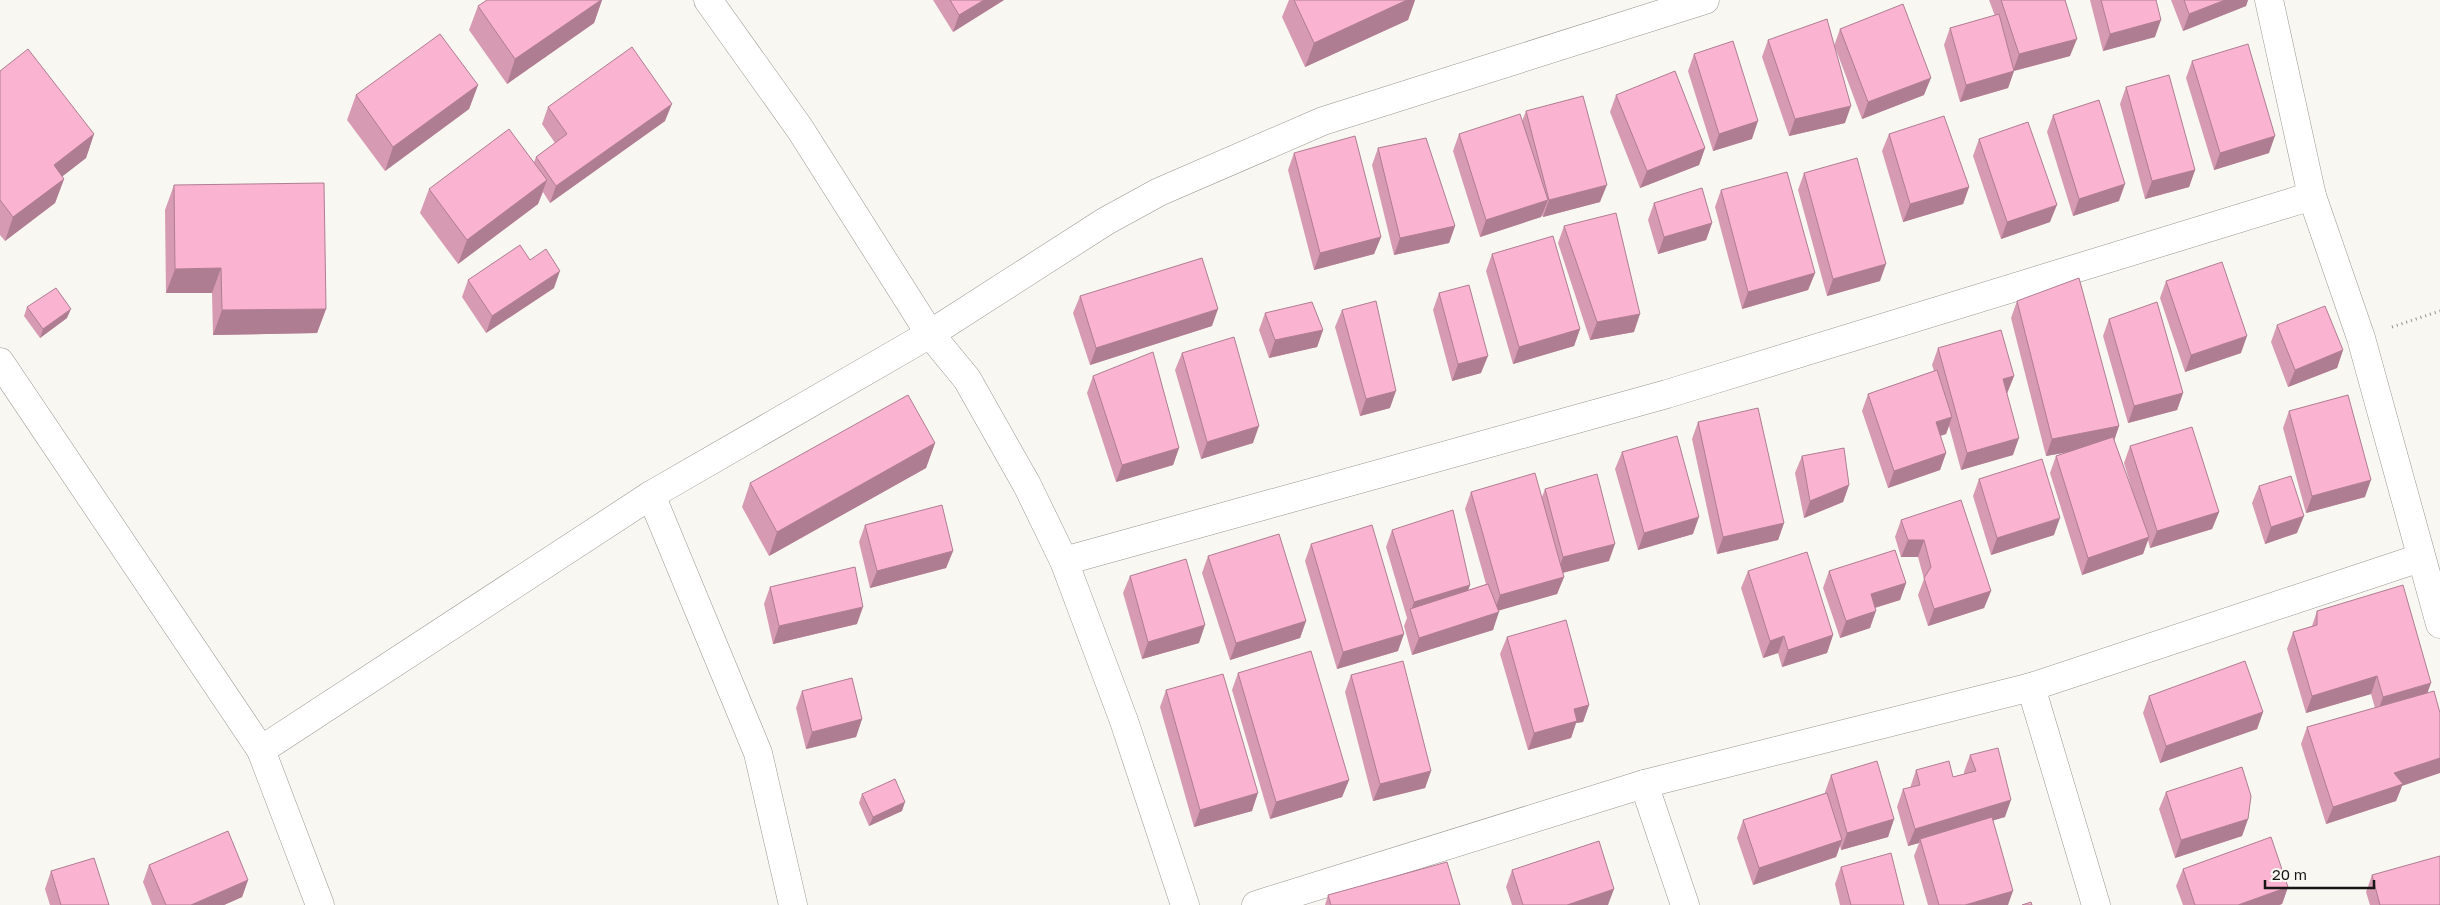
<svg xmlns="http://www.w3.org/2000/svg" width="2440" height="905" font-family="'Golos Text',sans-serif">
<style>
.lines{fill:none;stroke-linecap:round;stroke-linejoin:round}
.minor-casing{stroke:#989691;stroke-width:29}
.path{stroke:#93918e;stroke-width:3;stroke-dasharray:1 4;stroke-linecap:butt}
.minor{stroke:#fff;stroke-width:28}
.wall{fill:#d79ab3}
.shaded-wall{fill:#af7d92}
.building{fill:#fab3d0;stroke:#af7d92}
</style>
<rect width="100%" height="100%" fill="#f9f7f2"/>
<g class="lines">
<g class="minor-casing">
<g id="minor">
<path d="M708,0L800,129L930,334L967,379L1027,485L1064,561L1124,721L1185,905"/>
<path d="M2269,0L2312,196L2361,338L2440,624"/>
<path d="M0,362L261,750L320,905"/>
<path d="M651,495L758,753L793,905"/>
<path d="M1064,561L1667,394L2312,196"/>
<path d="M2031,687L2096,905"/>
<path d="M261,750L651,495L930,334L1106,221L1159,192L1323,121L1705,0"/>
<path d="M1644,784L1685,905"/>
<path d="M1256,905L1644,784L2031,687L2420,558"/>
</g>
</g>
<path class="path" d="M2392,327L2440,311"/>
<use href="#minor" class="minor"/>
</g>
<g class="wall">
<path d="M487,0H602L594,23L507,84L469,30L478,6Z"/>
<path d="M933,0H1004L953,32Z"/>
<path d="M1289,0H1415L1408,20L1305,67L1282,17Z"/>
<path d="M1989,0H2065L2070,56L2014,71L2008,88L1960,102L1944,45L1950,28L1995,16Z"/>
<path d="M2090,0H2156L2155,37L2103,51Z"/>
<path d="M2171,0H2248L2246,6L2183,31Z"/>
<path d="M1840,29L1924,95L1862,119L1835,47L1845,123L1789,136L1762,57L1768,40L1834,46Z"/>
<path d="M1694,54L1752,139L1713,151L1688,71Z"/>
<path d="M2192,61L2269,153L2214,170L2186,78Z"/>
<path d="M0,71L94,134L86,158L62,176L64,179L55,203L5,241L0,235Z"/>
<path d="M478,85L469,109L385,171L347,120L356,95Z"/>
<path d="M2126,87L2195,170L2189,187L2145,199L2120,104Z"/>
<path d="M1616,95L1705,148L1699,165L1640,188L1610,112Z"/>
<path d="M548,107L665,121L550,203L543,192L538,204L458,264L420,213L429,189L534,162L536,157L555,143L542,124Z"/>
<path d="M1526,111L1600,202L1543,217L1542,215L1541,217L1480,237L1453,151L1459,134L1522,121Z"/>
<path d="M2053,115L2119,201L2073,216L2047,132Z"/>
<path d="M1889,134L1969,187L1963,204L1903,222L1882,151Z"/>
<path d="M1979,139L2050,222L2001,239L1973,156Z"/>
<path d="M1378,148L1455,226L1449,243L1394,255L1372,165Z"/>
<path d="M1294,153L1381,237L1374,254L1314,270L1288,170Z"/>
<path d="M1804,173L1880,281L1827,296L1798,190Z"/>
<path d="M174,185L326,309L317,333L213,335L212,293H166L165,210Z"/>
<path d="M1721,190L1815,273L1808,290L1742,309L1715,207Z"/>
<path d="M1654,203L1712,223L1706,240L1658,254L1648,220Z"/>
<path d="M1564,226L1634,332L1590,340L1558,243Z"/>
<path d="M1492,254L1580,329L1574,346L1513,364L1486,271Z"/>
<path d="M530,260L554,288L486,333L462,297L468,280Z"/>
<path d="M2166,281L2241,353L2185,372L2160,298Z"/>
<path d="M1439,293L1481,373L1452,381L1433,310Z"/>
<path d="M1080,296L1212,326L1090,365L1073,313Z"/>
<path d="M2017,301L2119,426L2114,440L2134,496L2124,463L2130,446L2219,512L2212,529L2150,548L2148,540L2143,554L2082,575L2050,473L2056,456L2069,452L2046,456L2011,318Z"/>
<path d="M27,307L67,318L40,338L24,316Z"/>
<path d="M1342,310L1390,408L1360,416L1335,327Z"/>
<path d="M1265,313L1323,330L1317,347L1269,358L1259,330Z"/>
<path d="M2109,319L2183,393L2177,410L2128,423L2103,336Z"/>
<path d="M2277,325L2343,350L2337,368L2288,387L2271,342Z"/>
<path d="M1938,348L2014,376L2007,394L2013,455L1961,470L1949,426L1946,434L1940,436L1946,453L1940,470L1888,488L1862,411L1868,394L1934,371L1932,365Z"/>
<path d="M1182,353L1253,443L1201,459L1175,370Z"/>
<path d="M1093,376L1179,448L1173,465L1116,482L1087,393Z"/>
<path d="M2289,411L2365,497L2306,513L2283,428Z"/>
<path d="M1698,422L1784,523L1778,540L1717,554L1692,439Z"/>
<path d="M935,443L926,468L769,556L742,507L750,483Z"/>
<path d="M1622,452L1693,534L1638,550L1615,469Z"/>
<path d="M1802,456L1849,485L1843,502L1804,518L1795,473Z"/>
<path d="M1979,479L2054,535L1991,555L1973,496Z"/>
<path d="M2259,486L2297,533L2265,544L2252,503Z"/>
<path d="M1545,489L1609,561L1563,573L1564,577L1557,594L1498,610L1493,630L1412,655L1404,626L1407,618L1386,547L1392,530L1470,585L1468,590L1486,584L1465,509L1471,492L1542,497Z"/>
<path d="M1901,520L1991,591L1984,608L1928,626L1918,595L1924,579L1918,557H1901L1895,537Z"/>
<path d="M865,525L953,551L946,568L870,588L859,542Z"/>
<path d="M1311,544L1398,651L1337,669L1305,561Z"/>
<path d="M1208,556L1306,621L1300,638L1230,660L1202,573Z"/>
<path d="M1748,571L1833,635L1827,653L1782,667L1778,653L1763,658L1741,588Z"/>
<path d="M1829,571L1906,583L1900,600L1875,608L1870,628L1840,638L1823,588Z"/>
<path d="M1130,576L1199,643L1142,659L1123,593Z"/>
<path d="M770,587L857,624L773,644L764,604Z"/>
<path d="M2317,611L2428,693L2402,786L2396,801L2326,824L2301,744L2307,727L2375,708L2371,694L2306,713L2287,649L2293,632L2312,626Z"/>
<path d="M1507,637L1589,705L1583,722L1576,723L1571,738L1528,750L1500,654Z"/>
<path d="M1238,673L1349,780L1342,797L1270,819L1232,690Z"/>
<path d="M1351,675L1431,771L1425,788L1373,801L1345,692Z"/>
<path d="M1166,690L1252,811L1194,827L1160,707Z"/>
<path d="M802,691L862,719L856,737L806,749L796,708Z"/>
<path d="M2149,696L2263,712L2257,729L2160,763L2143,713Z"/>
<path d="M1970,755L2005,817L1993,820L2008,905H1928L1914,856L1919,843L1908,846L1897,807L1903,789L1910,788L1916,770L1953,777L1964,774V772Z"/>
<path d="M1831,775L1894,819L1888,837L1841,850L1840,846L1836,857L1753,885L1737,838L1743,820L1825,793V792Z"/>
<path d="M2166,792L2248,819L2242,836L2175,858L2159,809Z"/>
<path d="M862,794L902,811L869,826L859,803Z"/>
<path d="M149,865L248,880L242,897L224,905H152L143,882Z"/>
<path d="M1841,867L1904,905H1840L1835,884Z"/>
<path d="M2183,869L2288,887L2282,904L2279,905H2183L2176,886Z"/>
<path d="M1512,870L1608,905H1512L1506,887Z"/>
<path d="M51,871L109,905H50L45,889Z"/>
<path d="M2372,875L2440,905H2370L2366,892Z"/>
<path d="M1328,895L1460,905H1325Z"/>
</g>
<g class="shaded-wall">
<path d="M601,0H602L594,23L507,84L515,59Z"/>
<path d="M984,0H1004L953,32L959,15Z"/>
<path d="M1407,0H1415L1408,20L1305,67L1314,43Z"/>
<path d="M2225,0H2248L2246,6L2183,31L2189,14Z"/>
<path d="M2161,20L2155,37L2103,51L2110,34Z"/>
<path d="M2077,39L2070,56L2013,71L2019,54Z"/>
<path d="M2014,71L2008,88L1960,102L1966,85Z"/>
<path d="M1931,78L1924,95L1862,119L1868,102Z"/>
<path d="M478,85L469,109L385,171L393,147Z"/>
<path d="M672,104L665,121L550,203L556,186Z"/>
<path d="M1851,106L1845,123L1789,136L1795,119Z"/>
<path d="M1758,121L1752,139L1713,151L1719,134Z"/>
<path d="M94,134L86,158L45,190L54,165Z"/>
<path d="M2275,136L2269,153L2214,170L2220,153Z"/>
<path d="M1705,148L1699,165L1640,188L1647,171Z"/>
<path d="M2195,170L2189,187L2145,199L2152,181Z"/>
<path d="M64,179L55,203L5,241L13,217Z"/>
<path d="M547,180L538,204L458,264L467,240Z"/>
<path d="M2125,184L2119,201L2073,216L2079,199Z"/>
<path d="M1607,185L1600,202L1543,217L1549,200Z"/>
<path d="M1969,187L1963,204L1903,222L1910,204Z"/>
<path d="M1548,200L1541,217L1480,237L1486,220Z"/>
<path d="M2057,205L2050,222L2001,239L2007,222Z"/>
<path d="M1712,223L1706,240L1658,254L1664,237Z"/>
<path d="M1455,226L1449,243L1394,255L1400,238Z"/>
<path d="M1381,237L1374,254L1314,270L1320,253Z"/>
<path d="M1886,264L1880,281L1827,296L1833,279Z"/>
<path d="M221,268L212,293H166L175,269Z"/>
<path d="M560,271L554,288L486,333L492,316Z"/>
<path d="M1815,273L1808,290L1742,309L1748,292Z"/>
<path d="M71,309L67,318L40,338L43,329Z"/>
<path d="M326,309L317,333L213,335L222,310Z"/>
<path d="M1218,309L1212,326L1090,365L1096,348Z"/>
<path d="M1640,314L1634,332L1590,340L1597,322Z"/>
<path d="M1580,329L1574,346L1513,364L1519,347Z"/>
<path d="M1323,330L1317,347L1269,358L1275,340Z"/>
<path d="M2247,336L2241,353L2185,372L2191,355Z"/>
<path d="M2343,350L2337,368L2288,387L2295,370Z"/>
<path d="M1488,356L1481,373L1452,381L1458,364Z"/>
<path d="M2014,376L2007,393L1997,396L2003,379Z"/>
<path d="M1396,391L1390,408L1360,416L1366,399Z"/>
<path d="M2183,393L2177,410L2128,423L2134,406Z"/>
<path d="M1952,417L1946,434L1930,439L1936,422Z"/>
<path d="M1259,426L1253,443L1201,459L1207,442Z"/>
<path d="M2119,426L2113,444L2046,456L2052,439Z"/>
<path d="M2019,438L2013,455L1961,470L1967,453Z"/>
<path d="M935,443L926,468L769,556L777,532Z"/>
<path d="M1179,448L1173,465L1116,482L1122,465Z"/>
<path d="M1946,453L1940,470L1888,488L1894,471Z"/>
<path d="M2371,480L2365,497L2306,513L2312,496Z"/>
<path d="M1849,485L1843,502L1804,518L1810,501Z"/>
<path d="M2219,512L2212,529L2150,548L2157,531Z"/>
<path d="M2304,516L2297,533L2265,544L2271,527Z"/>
<path d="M1699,517L1693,534L1638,550L1644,533Z"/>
<path d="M2060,518L2054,535L1991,555L1997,538Z"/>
<path d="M1784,523L1778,540L1717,554L1723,537Z"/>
<path d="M2149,537L2143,554L2082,575L2088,558Z"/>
<path d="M1908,540H1924L1918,557H1901Z"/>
<path d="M1615,544L1609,561L1557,574L1563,557Z"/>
<path d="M953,551L946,568L870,588L877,571Z"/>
<path d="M1564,577L1557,594L1494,612L1500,595Z"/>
<path d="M1906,583L1900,600L1864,611L1871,594Z"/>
<path d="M1470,585L1464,602L1411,611L1414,602Z"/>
<path d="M1991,591L1984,608L1928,626L1934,609Z"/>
<path d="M863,607L857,624L773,644L779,626Z"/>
<path d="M1876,611L1870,628L1840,638L1846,621Z"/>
<path d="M1499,612L1493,630L1412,655L1419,638Z"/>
<path d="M1306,621L1300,638L1230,660L1236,643Z"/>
<path d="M1205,625L1199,643L1142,659L1148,642Z"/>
<path d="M1404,634L1398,651L1337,669L1343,652Z"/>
<path d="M1833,635L1827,653L1782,667L1788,650Z"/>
<path d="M1784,636L1778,653L1763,658L1770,641Z"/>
<path d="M2377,676L2371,694L2306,713L2312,696Z"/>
<path d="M2431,683L2425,700L2377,714L2383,697Z"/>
<path d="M1589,705L1583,722L1576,723L1571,738L1528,750L1534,733L1574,709Z"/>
<path d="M2263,712L2257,729L2160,763L2166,746Z"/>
<path d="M862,719L856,737L806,749L812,732Z"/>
<path d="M2440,758V773L2402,786L2396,801L2326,824L2333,807L2394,773Z"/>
<path d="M1431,771L1425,788L1373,801L1380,784Z"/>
<path d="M1349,780L1342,797L1270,819L1276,802Z"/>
<path d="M1258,793L1252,811L1194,827L1200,810Z"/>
<path d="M2011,800L2005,817L1921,842L1920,839L1919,843L1908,846L1915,829Z"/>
<path d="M905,802L902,811L869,826L873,817Z"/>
<path d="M1894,819L1888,837L1841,850L1847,833Z"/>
<path d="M2248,819L2242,836L2175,858L2181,840Z"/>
<path d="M1842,840L1836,857L1753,885L1759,868Z"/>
<path d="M248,880L242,897L224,905H191Z"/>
<path d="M2288,887L2282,904L2279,905H2238Z"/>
<path d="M1614,889L1608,905H1567Z"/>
<path d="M2013,891L2008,905H1965Z"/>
</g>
<g class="building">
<path d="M487,0H601L515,59L478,6Z"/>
<path d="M950,0H984L959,15Z"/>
<path d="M1294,0H1407L1314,43Z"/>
<path d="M2001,0H2065L2077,39L2019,54Z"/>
<path d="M2101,0H2156L2161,20L2110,34Z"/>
<path d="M2184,0H2225L2189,14Z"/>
<path d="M1903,4L1931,78L1868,102L1840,29Z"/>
<path d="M1999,14L2014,71L1966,85L1950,28Z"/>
<path d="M1827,19L1851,106L1795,119L1768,40Z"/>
<path d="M440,34L478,85L393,147L356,95Z"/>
<path d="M1733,41L1758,121L1719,134L1694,54Z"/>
<path d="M2248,44L2275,136L2220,153L2192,61Z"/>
<path d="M632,47L672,104L556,186L536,157L567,134L548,107Z"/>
<path d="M28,49L94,134L54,165L64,179L13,217L0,200V71Z"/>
<path d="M1675,71L1705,148L1647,171L1616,95Z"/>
<path d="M2169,75L2195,170L2152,181L2126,87Z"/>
<path d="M1583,96L1607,185L1549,200L1526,111Z"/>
<path d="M2099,100L2125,184L2079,199L2053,115Z"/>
<path d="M1520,114L1548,200L1486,220L1459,134Z"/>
<path d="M1944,116L1969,187L1910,204L1889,134Z"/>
<path d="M2028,122L2057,205L2007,222L1979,139Z"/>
<path d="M509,129L547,180L467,240L429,189Z"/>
<path d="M1355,136L1381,237L1320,253L1294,153Z"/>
<path d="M1426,138L1455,226L1400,238L1378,148Z"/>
<path d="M1857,158L1886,264L1833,279L1804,173Z"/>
<path d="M1787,172L1815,273L1748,292L1721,190Z"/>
<path d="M324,183L326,309L222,310L221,268L175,269L174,185Z"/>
<path d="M1702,188L1712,223L1664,237L1654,203Z"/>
<path d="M1616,213L1640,314L1597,322L1564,226Z"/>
<path d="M1553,236L1580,329L1519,347L1492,254Z"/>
<path d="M520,245L530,260L546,249L560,271L492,316L468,280Z"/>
<path d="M1202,258L1218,309L1096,348L1080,296Z"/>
<path d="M2222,262L2247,336L2191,355L2166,281Z"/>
<path d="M2079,278L2119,426L2052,439L2017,301Z"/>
<path d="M1469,285L1488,356L1458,364L1439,293Z"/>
<path d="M56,288L71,309L43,329L27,307Z"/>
<path d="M1376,301L1396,391L1366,399L1342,310Z"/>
<path d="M1312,302L1323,330L1275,340L1265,313Z"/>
<path d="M2157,302L2183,393L2134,406L2109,319Z"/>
<path d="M2325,306L2343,350L2295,370L2277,325Z"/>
<path d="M2001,330L2014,376L2003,379L2019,438L1967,453L1938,348Z"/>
<path d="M1234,337L1259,426L1207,442L1182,353Z"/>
<path d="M1153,352L1179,448L1122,465L1093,376Z"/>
<path d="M1937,370L1952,417L1936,422L1946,453L1894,471L1868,394Z"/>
<path d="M908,395L935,443L777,532L750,483Z"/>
<path d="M2348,395L2371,480L2312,496L2289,411Z"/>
<path d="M1758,408L1784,523L1723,537L1698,422Z"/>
<path d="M2192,427L2219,512L2157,531L2130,446Z"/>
<path d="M1677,436L1699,517L1644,533L1622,452Z"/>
<path d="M2113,437L2149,537L2088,558L2056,456Z"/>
<path d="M1844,448L1849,485L1810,501L1802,456Z"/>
<path d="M2042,459L2060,518L1997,538L1979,479Z"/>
<path d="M1535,473L1564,577L1500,595L1471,492Z"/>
<path d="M1597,474L1615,544L1563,557L1545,489Z"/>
<path d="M2291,476L2304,516L2271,527L2259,486Z"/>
<path d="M1961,500L1991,591L1934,609L1924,578L1931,567L1924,540H1908L1901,520Z"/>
<path d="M942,505L953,551L877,571L865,525Z"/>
<path d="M1453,510L1470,585L1414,602L1392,530Z"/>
<path d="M1372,525L1404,634L1343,652L1311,544Z"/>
<path d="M1279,534L1306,621L1236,643L1208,556Z"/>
<path d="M1895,550L1906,583L1871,594L1876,611L1846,621L1829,571Z"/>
<path d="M1807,552L1833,635L1788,650L1784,636L1770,641L1748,571Z"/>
<path d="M1186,559L1205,625L1148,642L1130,576Z"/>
<path d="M855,567L863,607L779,626L770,587Z"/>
<path d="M1488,584L1499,612L1419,638L1410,609Z"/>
<path d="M2403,585L2431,683L2383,697L2377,676L2312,696L2293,632L2317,625V611Z"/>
<path d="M1566,620L1589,705L1574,709L1577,721L1534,733L1507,637Z"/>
<path d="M1311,651L1349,780L1276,802L1238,673Z"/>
<path d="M1403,661L1431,771L1380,784L1351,675Z"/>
<path d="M2245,661L2263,712L2166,746L2149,696Z"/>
<path d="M1223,674L1258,793L1200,810L1166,690Z"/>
<path d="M852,678L862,719L812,732L802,691Z"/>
<path d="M2434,691L2440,713V758L2394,773L2403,784L2333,807L2307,727Z"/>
<path d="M1998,748L2011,800L1915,829L1903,789L1920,785L1916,770L1949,761L1953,777L1976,771L1970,755Z"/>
<path d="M1877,761L1894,819L1847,833L1831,775Z"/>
<path d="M2242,767L2251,796L2248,819L2181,840L2166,792Z"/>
<path d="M895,779L905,802L873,817L862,794Z"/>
<path d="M1827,793L1842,840L1759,868L1743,820Z"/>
<path d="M1992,817L2013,891L1965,905H1939L1920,839Z"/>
<path d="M228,831L248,880L191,905H166L149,865Z"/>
<path d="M2271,837L2288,887L2238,905H2195L2183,869Z"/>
<path d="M1599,841L1614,889L1567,905H1523L1512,870Z"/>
<path d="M1891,853L1904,905H1851L1841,867Z"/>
<path d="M2440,856V905H2380L2372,875Z"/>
<path d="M94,858L109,905H61L51,871Z"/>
<path d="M1447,862L1460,905H1331L1328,895Z"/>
<path d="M2031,902L2032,905H2022Z"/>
</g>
<path d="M2265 880v8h109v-8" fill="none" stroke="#181716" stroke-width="2.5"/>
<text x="2272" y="880" font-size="15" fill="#181716" stroke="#f9f7f2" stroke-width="4" paint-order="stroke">20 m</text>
</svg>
